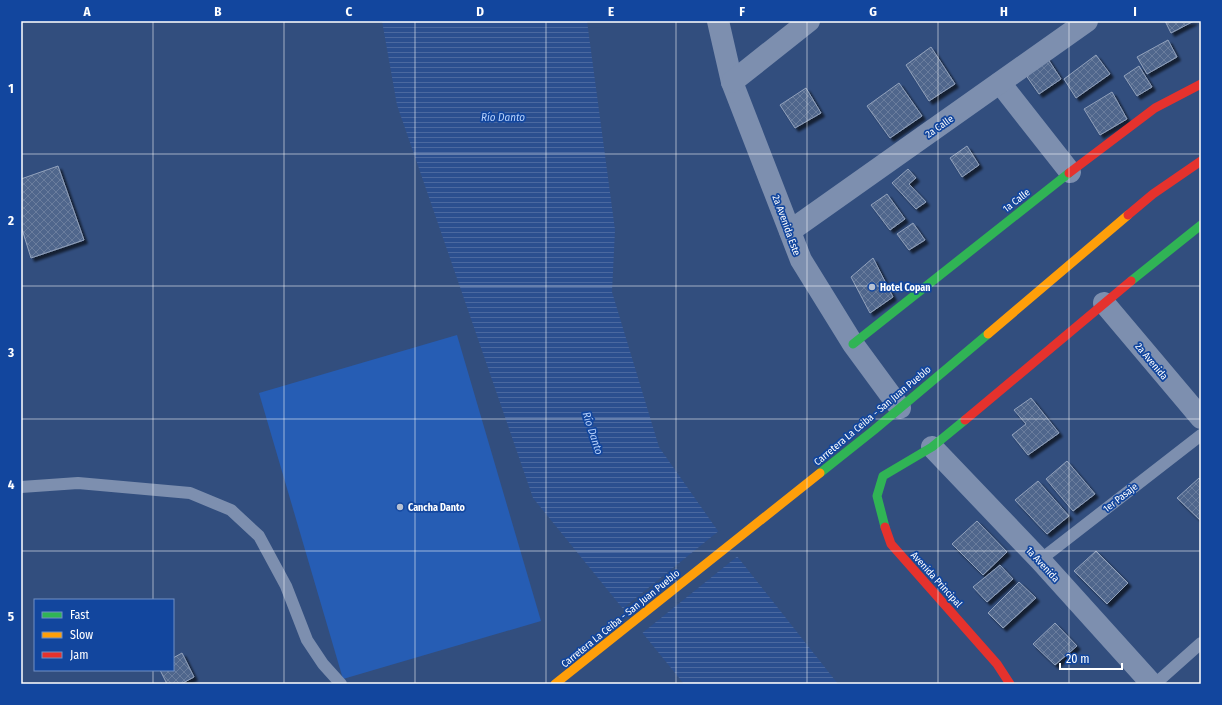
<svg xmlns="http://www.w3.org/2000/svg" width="1222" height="705" font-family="'Fira Sans Condensed',sans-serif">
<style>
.park{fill:#265db4}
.water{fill:url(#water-rules)}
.pier{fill:#324e7e}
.building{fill:url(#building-cross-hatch);stroke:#92a2bc;filter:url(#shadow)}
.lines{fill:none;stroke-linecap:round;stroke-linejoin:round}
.lane{stroke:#7d8faf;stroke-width:12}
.street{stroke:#7d8faf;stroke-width:22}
.fast{stroke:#30b455;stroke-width:9}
.slow{stroke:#ff9f0a;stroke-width:9}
.jam{stroke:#e5322d;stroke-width:9}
.grid{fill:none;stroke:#fff;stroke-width:1;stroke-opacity:0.55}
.poi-dot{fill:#b7c1d2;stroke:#12469e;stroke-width:1.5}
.labels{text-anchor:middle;stroke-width:3.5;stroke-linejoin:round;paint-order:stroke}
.street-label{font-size:10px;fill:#fff;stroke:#12469e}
.poi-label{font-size:10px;font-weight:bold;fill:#fff;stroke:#12469e;text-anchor:start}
.water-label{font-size:11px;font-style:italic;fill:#b5d0fb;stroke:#12469e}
.neatline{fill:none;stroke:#fff;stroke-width:1.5}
.grid-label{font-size:13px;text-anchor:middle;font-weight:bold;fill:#fff}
</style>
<defs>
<pattern id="water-rules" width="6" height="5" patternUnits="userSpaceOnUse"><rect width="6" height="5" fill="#2b4f8f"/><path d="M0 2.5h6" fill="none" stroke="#4b69a0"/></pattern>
<pattern id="building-cross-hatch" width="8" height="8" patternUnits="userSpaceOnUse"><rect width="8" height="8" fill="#50668c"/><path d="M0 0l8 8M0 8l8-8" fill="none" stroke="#6a7d9d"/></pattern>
<filter id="shadow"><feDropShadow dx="3.5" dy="3.5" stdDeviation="1" flood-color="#0009"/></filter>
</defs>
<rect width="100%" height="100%" fill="#324e7e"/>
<path class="park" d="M457,335L541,621L343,679L259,393Z"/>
<path class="water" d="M382,21H587L615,230L612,292L659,447L725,541L838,684H684L533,498L397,105Z"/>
<path class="pier" d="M720,530L739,555L641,634L621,610Z"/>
<g class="building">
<path d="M1165,21H1194L1171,33Z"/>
<path d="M1168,40L1177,57L1147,74L1137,57Z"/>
<path d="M931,47L955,84L929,101L906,65Z"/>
<path d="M1096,55L1110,74L1076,98L1064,79Z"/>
<path d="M1046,56L1061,79L1039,94L1023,71Z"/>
<path d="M1139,66L1152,87L1137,96L1124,76Z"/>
<path d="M899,83L922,116L890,138L867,106Z"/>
<path d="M806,88L821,113L795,128L780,105Z"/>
<path d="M1112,92L1127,119L1100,135L1084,109Z"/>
<path d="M967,146L979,165L962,177L950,158Z"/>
<path d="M58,166L84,240L31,258L21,226V179Z"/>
<path d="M908,169L916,178L909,184L926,202L916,209L892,183Z"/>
<path d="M887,194L905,219L890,230L871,205Z"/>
<path d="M913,223L925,240L909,250L897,234Z"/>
<path d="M873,258L893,297L870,313L851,277Z"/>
<path d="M1031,398L1059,433L1028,455L1012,435L1026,424L1014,410Z"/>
<path d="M1067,461L1095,494L1073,511L1046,479Z"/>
<path d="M1199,478L1201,481V521L1177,498Z"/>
<path d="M1038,481L1069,516L1047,534L1015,500Z"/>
<path d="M977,521L1007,552L983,575L952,544Z"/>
<path d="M1096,551L1128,583L1107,604L1074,571Z"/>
<path d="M1000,565L1013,579L987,602L973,587Z"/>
<path d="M1019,582L1036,598L1003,628L988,613Z"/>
<path d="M1055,623L1077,646L1055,665L1033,644Z"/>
<path d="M182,653L194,677L181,684H167L160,670H173V658Z"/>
</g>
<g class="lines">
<g class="lane">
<path d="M21,487L78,483L190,493L231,510L259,536L286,586L307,640L323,664L341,684"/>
<path d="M1040,560L1201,435"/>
<path d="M1155,684L1201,643"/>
</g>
<g class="street">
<path d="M718,21L732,82L801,260L853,344L900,408"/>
<path d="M732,82L809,21"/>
<path d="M1000,83L1070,172"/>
<path d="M790,231L1087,21"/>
<path d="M1104,303L1201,418"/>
<path d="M932,447L1040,560L1152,684"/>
</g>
<g class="fast">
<path d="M1131,281L1201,225"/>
<path d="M853,344L1069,173"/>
<path d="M820,473L874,430L988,334"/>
<path d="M885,527L877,496L883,476L932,447L965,420"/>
</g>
<g class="slow">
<path d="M988,334L1128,215"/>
<path d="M555,684L820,473"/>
</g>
<g class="jam">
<path d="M1069,173L1155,108L1201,84"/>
<path d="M1128,215L1153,194L1201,161"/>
<path d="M965,420L1131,281"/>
<path d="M885,527L891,544L997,664L1010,684"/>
</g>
</g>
<path class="grid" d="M153,21V600M284,21V684M415,21V684M546,21V684M676,21V684M807,21V684M938,21V684M1069,21V684M21,154H1201M21,286H1201M21,419H1201M21,551H1201M153,670V684"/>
<g class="poi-dot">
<circle cx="872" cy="287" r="4"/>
<circle cx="400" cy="507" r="4"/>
</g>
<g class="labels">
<g class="street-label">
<text transform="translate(939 126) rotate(-35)" y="4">2a Calle</text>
<text transform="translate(1016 200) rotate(-38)" y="4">1a Calle</text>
<text transform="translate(787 225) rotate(70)" y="4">2a Avenida Este</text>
<text transform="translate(1152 361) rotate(50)" y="4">2a Avenida</text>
<text transform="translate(872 415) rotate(-40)" y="4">Carretera La Ceiba - San Juan Pueblo</text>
<text transform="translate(1120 497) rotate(-38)" y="4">1er Pasaje</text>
<text transform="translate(1043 564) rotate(47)" y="4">1a Avenida</text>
<text transform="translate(937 579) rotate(48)" y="4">Avenida Principal</text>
<text transform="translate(620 618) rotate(-39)" y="4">Carretera La Ceiba - San Juan Pueblo</text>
</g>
<g class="poi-label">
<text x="880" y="291">Hotel Copan</text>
<text x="408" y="511">Cancha Danto</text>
</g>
<g class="water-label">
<text x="503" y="121">Río Danto</text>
<text transform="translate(593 433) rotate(72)" y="4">Río Danto</text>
</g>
</g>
<rect width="1222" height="705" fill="none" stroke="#12469e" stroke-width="44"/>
<rect x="34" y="599" width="140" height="72" fill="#12469e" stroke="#7190c5"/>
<rect x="42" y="612" width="20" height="6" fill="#30b455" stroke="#7190c5"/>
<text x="70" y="619" font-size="12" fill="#ffffff">Fast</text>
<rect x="42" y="632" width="20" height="6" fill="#ff9f0a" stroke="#7190c5"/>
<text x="70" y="639" font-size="12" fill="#ffffff">Slow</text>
<rect x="42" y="652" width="20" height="6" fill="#e5322d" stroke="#7190c5"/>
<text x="70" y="659" font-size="12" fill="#ffffff">Jam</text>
<path d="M1060 663v6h62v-6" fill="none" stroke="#ffffff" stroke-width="2"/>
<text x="1066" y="663" font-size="12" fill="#ffffff" stroke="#12469e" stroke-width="3" paint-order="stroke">20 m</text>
<rect x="22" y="22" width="1178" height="661" class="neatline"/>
<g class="grid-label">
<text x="87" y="16">A</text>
<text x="218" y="16">B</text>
<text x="349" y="16">C</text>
<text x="480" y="16">D</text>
<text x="611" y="16">E</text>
<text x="742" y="16">F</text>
<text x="873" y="16">G</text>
<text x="1004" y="16">H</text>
<text x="1135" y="16">I</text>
<text x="11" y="93">1</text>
<text x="11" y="225">2</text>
<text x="11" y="357">3</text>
<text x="11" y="489">4</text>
<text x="11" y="621">5</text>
</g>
</svg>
